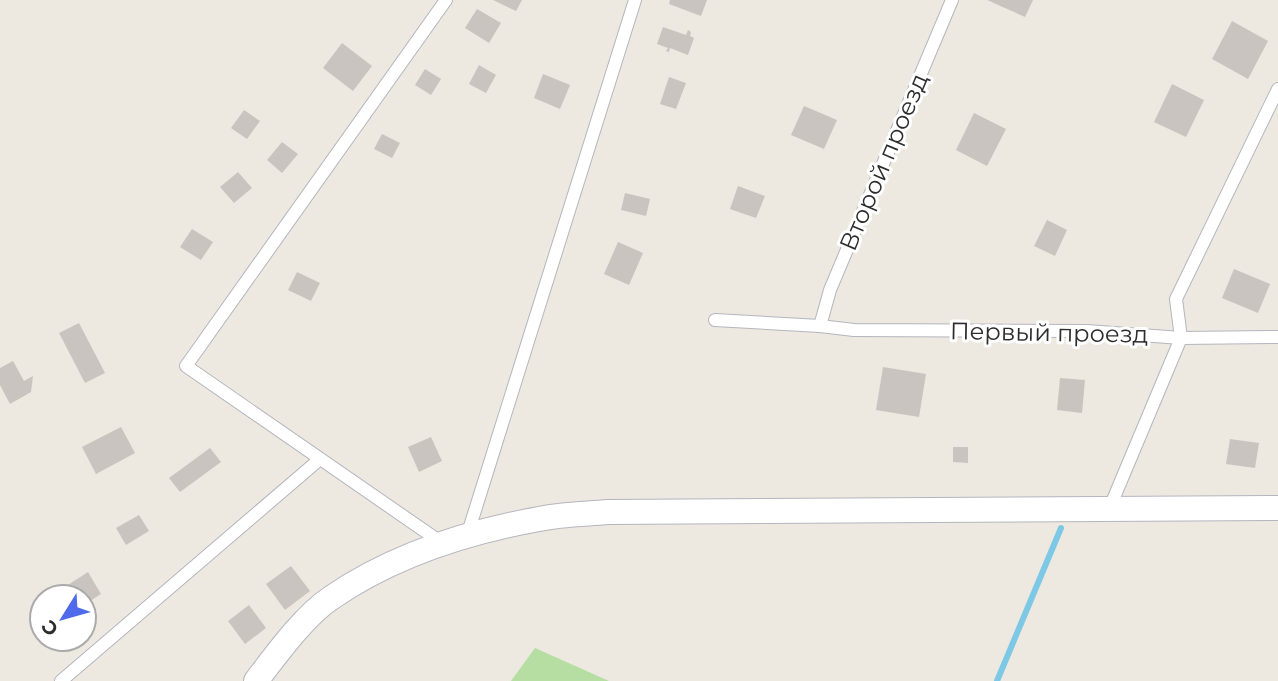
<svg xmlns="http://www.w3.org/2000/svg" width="1278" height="681" font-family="Montserrat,sans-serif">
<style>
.green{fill:#b6dea2}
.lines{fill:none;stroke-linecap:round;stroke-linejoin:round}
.stream{stroke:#7dc9e5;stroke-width:6}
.building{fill:#c9c4bf}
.lane-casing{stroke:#b4b6bf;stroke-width:14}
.street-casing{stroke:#b4b6bf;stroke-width:26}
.lane{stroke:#fff;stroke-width:12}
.street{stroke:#fff;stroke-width:24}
.labels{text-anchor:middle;stroke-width:6;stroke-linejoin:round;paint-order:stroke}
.street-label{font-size:24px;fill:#2d2d2d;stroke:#fff}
</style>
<rect width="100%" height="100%" fill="#ede8e0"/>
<path class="green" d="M535,648L609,681H511Z"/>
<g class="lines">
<path class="stream" d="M997,681L1061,528"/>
</g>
<g class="building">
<path d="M493,0H522L516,11Z"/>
<path d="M670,0H707L701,16L669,4Z"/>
<path d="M987,0H1033L1025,17Z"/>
<path d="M477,9L501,23L489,43L465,28Z"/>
<path d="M1232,21L1268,41L1248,79L1212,59Z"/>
<path d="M663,27L686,35L688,30L691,32L690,36L694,38L688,55L670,48L669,52L666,51L668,48L657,44Z"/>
<path d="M342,43L372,66L353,91L323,68Z"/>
<path d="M479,65L496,75L486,93L469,84Z"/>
<path d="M425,69L441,79L431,95L415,85Z"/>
<path d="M543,74L570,85L560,109L534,98Z"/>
<path d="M669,77L686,83L676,109L660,104Z"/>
<path d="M1172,84L1204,100L1186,137L1154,122Z"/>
<path d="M804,106L837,120L824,149L791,135Z"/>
<path d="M244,110L260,121L247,139L231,128Z"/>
<path d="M974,113L1006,129L987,166L956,150Z"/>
<path d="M382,134L400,143L392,158L374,149Z"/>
<path d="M282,142L298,154L282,173L267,160Z"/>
<path d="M238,172L252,188L234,203L220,187Z"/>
<path d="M738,186L765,196L756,218L730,209Z"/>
<path d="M625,193L650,199L646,216L621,210Z"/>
<path d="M1047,220L1067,230L1055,256L1034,246Z"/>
<path d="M192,229L213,242L201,260L180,247Z"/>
<path d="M618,242L643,253L629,285L604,274Z"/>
<path d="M1234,269L1270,284L1258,313L1222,298Z"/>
<path d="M297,272L320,283L311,301L288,290Z"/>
<path d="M79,323L105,373L85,383L59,333Z"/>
<path d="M13,361L24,381L33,376L31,392L10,404L0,385V368Z"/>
<path d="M883,367L926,374L919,417L876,410Z"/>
<path d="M1060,378L1085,380L1082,413L1057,410Z"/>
<path d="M121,427L135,453L96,474L82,447Z"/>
<path d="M431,437L442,461L419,472L408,447Z"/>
<path d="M1230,439L1259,443L1255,468L1226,464Z"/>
<path d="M953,447H968V463L953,462Z"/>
<path d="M210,448L221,462L180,492L169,478Z"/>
<path d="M139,515L149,531L126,545L116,528Z"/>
<path d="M291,566L310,591L285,610L266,584Z"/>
<path d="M88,572L101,594L84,605V597H60L57,592Z"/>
<path d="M249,605L266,628L245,644L228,621Z"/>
</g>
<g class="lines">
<g class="lane-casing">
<g id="lane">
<path d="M715,320L820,326L854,330L1087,331L1181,338L1278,337"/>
<path d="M820,326L830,290L952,0"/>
<path d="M1110,507L1181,338L1176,299L1278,89"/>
<path d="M467,536L635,0"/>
<path d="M442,543L186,366L446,0"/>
<path d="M61,681L320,459"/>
</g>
</g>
<g class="street-casing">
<path id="street" d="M256,681C276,655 304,616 331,598C392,556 467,532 539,519C562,514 586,514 608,512L1278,508"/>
</g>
<use href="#lane" class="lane"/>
<use href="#street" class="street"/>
</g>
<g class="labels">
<g class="street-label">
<text transform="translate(884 162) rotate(-67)" y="8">Второй проезд</text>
<text transform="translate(1049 333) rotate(1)" y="8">Первый проезд</text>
</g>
</g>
<g transform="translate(63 618) rotate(233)"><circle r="33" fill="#ffffff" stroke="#ababab" stroke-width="2"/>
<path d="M0-5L12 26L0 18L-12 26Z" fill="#4f6beb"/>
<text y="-10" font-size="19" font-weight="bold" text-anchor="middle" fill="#2d2d2d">С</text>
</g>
</svg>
